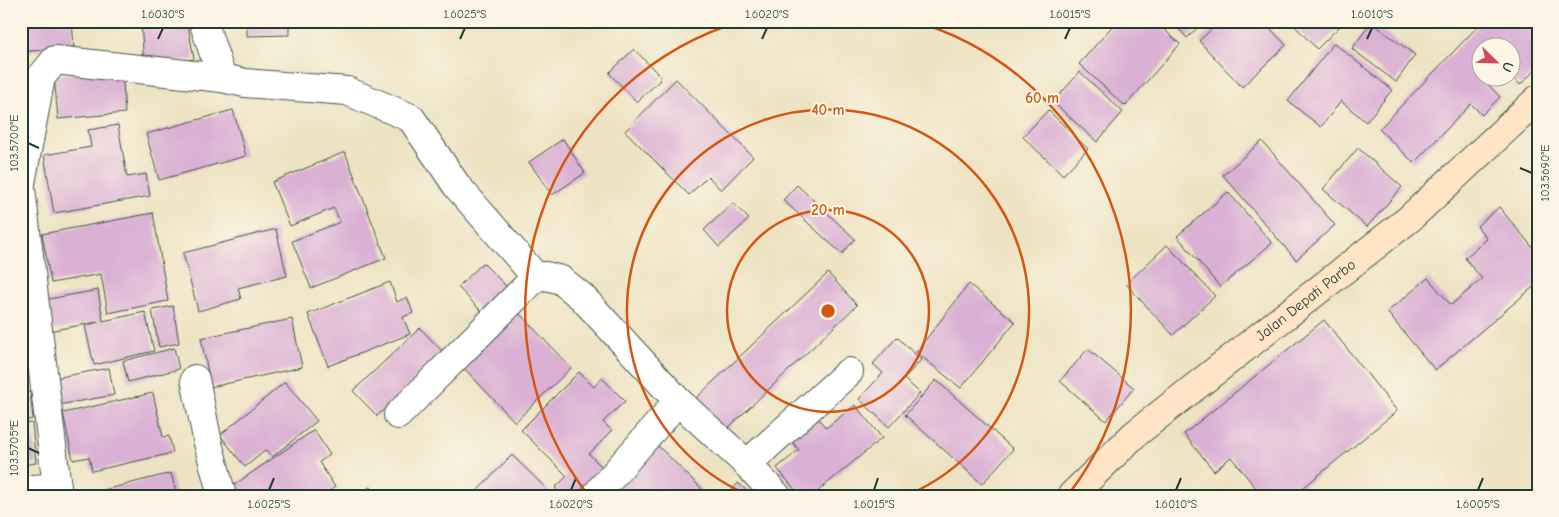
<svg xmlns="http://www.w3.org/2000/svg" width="1559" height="517" font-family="'Comic Neue',sans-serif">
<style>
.building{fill:#dab0d4}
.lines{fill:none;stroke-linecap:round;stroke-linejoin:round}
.street-casing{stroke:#3e5649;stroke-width:30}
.secondary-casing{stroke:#3e5649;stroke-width:30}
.street{stroke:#fff;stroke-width:28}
.secondary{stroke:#ffe4c6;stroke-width:28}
.ticks{fill:none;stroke:#1f3d34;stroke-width:2}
.ring{fill:none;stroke:#d45610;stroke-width:2.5}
.labels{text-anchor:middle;stroke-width:4;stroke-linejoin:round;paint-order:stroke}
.street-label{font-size:15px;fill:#1f3d34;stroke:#fcf5e5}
.centre{fill:#d45610;stroke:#fcf5e5;stroke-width:2.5}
.ring-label{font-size:15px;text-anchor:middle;font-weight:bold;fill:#d45610;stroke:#fcf5e5;stroke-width:4;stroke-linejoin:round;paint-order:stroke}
.neatline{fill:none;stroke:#1f3d34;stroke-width:2}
.ticks-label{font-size:12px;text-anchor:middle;fill:#1f3d34}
</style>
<rect width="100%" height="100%" fill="#fcf5e5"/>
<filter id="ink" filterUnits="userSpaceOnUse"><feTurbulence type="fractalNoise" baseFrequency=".02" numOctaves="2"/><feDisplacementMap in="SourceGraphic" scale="10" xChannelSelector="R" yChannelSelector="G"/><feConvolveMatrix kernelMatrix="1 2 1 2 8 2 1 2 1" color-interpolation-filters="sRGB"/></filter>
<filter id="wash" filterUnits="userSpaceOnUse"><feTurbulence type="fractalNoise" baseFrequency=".0096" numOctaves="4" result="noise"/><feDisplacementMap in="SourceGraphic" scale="20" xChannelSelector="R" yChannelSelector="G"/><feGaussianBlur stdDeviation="1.12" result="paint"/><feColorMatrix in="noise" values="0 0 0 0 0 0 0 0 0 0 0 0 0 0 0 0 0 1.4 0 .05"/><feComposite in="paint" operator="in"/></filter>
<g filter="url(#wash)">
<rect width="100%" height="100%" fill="#ede3c3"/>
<g id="blocks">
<g class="building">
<path d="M21,21H72L74,47L21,52Z"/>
<path d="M141,21H187L194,59L144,66Z"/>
<path d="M247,21H289V35L247,36Z"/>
<path d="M1117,21H1155L1180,44L1125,106L1079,64Z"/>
<path d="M1172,21H1205L1187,38Z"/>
<path d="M1220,21H1263L1286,45L1242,87L1199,41Z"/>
<path d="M1290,21H1345L1317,49Z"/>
<path d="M1483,21H1538V67L1520,85L1512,76V48H1482V78H1494L1488,84L1500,97L1482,115L1471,104L1414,163L1379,129Z"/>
<path d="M1371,22L1415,55L1396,82L1352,49Z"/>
<path d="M1334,43L1392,90L1366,122L1341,101L1321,127L1288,101Z"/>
<path d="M634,49L662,78L637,102L609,73Z"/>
<path d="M122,69L125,113L58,119L54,75Z"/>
<path d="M1080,72L1123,112L1097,142L1053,102Z"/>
<path d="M676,79L753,157L721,190L708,176L689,195L625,131Z"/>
<path d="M233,110L246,156L159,180L146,134Z"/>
<path d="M1048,110L1088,149L1063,175L1023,137Z"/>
<path d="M118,125L127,177L146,174L150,196L54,213L44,155L91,147L88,130Z"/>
<path d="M563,139L585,173L552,195L529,162Z"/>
<path d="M1262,141L1335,225L1296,260L1223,175Z"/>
<path d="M1358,148L1402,187L1367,227L1323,189Z"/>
<path d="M345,152L386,258L311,288L292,241L340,222L334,208L290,226L272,182Z"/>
<path d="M797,185L855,239L842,254L783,200Z"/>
<path d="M1228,192L1272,243L1220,287L1177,236Z"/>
<path d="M733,203L749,219L719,247L704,230Z"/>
<path d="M1499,207L1538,254V283L1435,370L1387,312L1428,278L1451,305L1482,279L1465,258L1487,239L1477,226Z"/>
<path d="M153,213L168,301L108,313L101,274L51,283L42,234Z"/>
<path d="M276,229L287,276L238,288L241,299L198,311L183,253Z"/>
<path d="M1167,245L1215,296L1173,335L1126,284Z"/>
<path d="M483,263L507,287L481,311L458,287Z"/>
<path d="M828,273L857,305L724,432L694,400Z"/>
<path d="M390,282L397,302L407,297L413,313L403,317L410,334L328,366L308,314Z"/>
<path d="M969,284L1015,322L961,388L916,352Z"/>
<path d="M98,290L103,321L145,312L154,351L94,365L85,326L98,322L43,332L38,301Z"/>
<path d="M173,306L179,343L159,347L152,310Z"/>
<path d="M518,312L571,368L515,422L461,365Z"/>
<path d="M292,319L302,367L211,387L201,338Z"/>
<path d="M1324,320L1397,411L1293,496H1262L1231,457L1214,471L1184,434Z"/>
<path d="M420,328L444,353L377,416L353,391Z"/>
<path d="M897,337L921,360L904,379L920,393L889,427L859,399L883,373L873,364Z"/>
<path d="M174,348L179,369L128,382L123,361Z"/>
<path d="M1088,349L1134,388L1106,421L1060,381Z"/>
<path d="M109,368L114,395L53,406L49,379Z"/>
<path d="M579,372L594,387L602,378L625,401L603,422L612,431L589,454L603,468L576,496H563L555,488L567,476L521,430Z"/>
<path d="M936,380L1013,449L982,484L905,415Z"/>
<path d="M285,382L317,421L272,457L266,450L245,467L220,435Z"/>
<path d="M30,392L33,419L21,421V393Z"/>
<path d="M153,393L163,437L169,436L173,453L92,471L89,457L73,460L63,413Z"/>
<path d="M855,405L882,438L812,496H800L777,468L799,450L786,434L813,412L826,428Z"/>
<path d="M32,423L36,463L21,465V424Z"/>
<path d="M314,430L330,455L319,462L335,487L322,496H237L231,487Z"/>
<path d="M651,439L702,489L696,496H627L611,480Z"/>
<path d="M512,455L554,496H476L474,494Z"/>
<path d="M171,473L177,496H93L92,493Z"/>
<path d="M738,483L753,496H727Z"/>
<path d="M370,487L377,496H357Z"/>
</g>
</g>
</g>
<g filter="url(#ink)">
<use href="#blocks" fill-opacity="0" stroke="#3e5649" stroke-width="1"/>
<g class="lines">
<g class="street-casing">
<g id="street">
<path d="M203,21L222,78L245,83L347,91L411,118L457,186L536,277"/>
<path d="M21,183L41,77L55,60L222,78"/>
<path d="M21,189L57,487L21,490"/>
<path d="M195,379L208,443L222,496"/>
<path d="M398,415L536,277L546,276L561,280L582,297L678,401L747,464L777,496"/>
<path d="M747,464L849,372"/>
<path d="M595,496L678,401"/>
</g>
</g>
<g class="secondary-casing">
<g id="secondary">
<path id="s1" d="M1071,496L1135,434L1409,219L1538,99"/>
</g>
</g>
<use href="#street" class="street"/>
<use href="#secondary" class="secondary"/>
</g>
</g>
<path class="ticks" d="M158,39L163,28M460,39L465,28M762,39L767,28M1065,39L1070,28M1367,39L1372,28M28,143L39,148M1520,168L1532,173M28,448L39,453M269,490L274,478M571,490L576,478M874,490L878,478M1176,490L1181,478M1478,490L1483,478"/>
<g class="ring">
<circle cx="828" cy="311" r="101"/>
<path d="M748 495A201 201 0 1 1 908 495"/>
<path d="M588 495A302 302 0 0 1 742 21M914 21A302 302 0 0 1 1068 495"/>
</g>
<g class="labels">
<g class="street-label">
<text dy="5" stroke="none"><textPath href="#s1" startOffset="306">Jalan Depati Parbo</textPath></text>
</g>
</g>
<circle cx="828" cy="311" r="8" class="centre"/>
<g class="ring-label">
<text x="1042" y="103">60 m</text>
<text x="828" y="115">40 m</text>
<text x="828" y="215">20 m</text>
</g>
<rect width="1559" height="517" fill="none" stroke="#fcf5e5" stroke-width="55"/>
<g transform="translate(1496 62) rotate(113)"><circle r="24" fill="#fcf5e5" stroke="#a4ab9e"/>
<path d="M0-4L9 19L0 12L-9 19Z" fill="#d1495b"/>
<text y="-8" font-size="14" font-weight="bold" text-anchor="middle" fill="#1f3d34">U</text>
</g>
<rect x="28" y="28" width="1504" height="462" class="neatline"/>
<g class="ticks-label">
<text x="163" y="18">1.6030°S</text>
<text x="465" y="18">1.6025°S</text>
<text x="767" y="18">1.6020°S</text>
<text x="1070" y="18">1.6015°S</text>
<text x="1372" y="18">1.6010°S</text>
<text transform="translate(14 143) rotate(-90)" y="4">103.5700°E</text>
<text transform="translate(1545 173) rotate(-90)" y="4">103.5690°E</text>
<text transform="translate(14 448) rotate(-90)" y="4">103.5705°E</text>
<text x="269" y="508">1.6025°S</text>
<text x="571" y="508">1.6020°S</text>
<text x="874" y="508">1.6015°S</text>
<text x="1176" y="508">1.6010°S</text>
<text x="1478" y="508">1.6005°S</text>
</g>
</svg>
